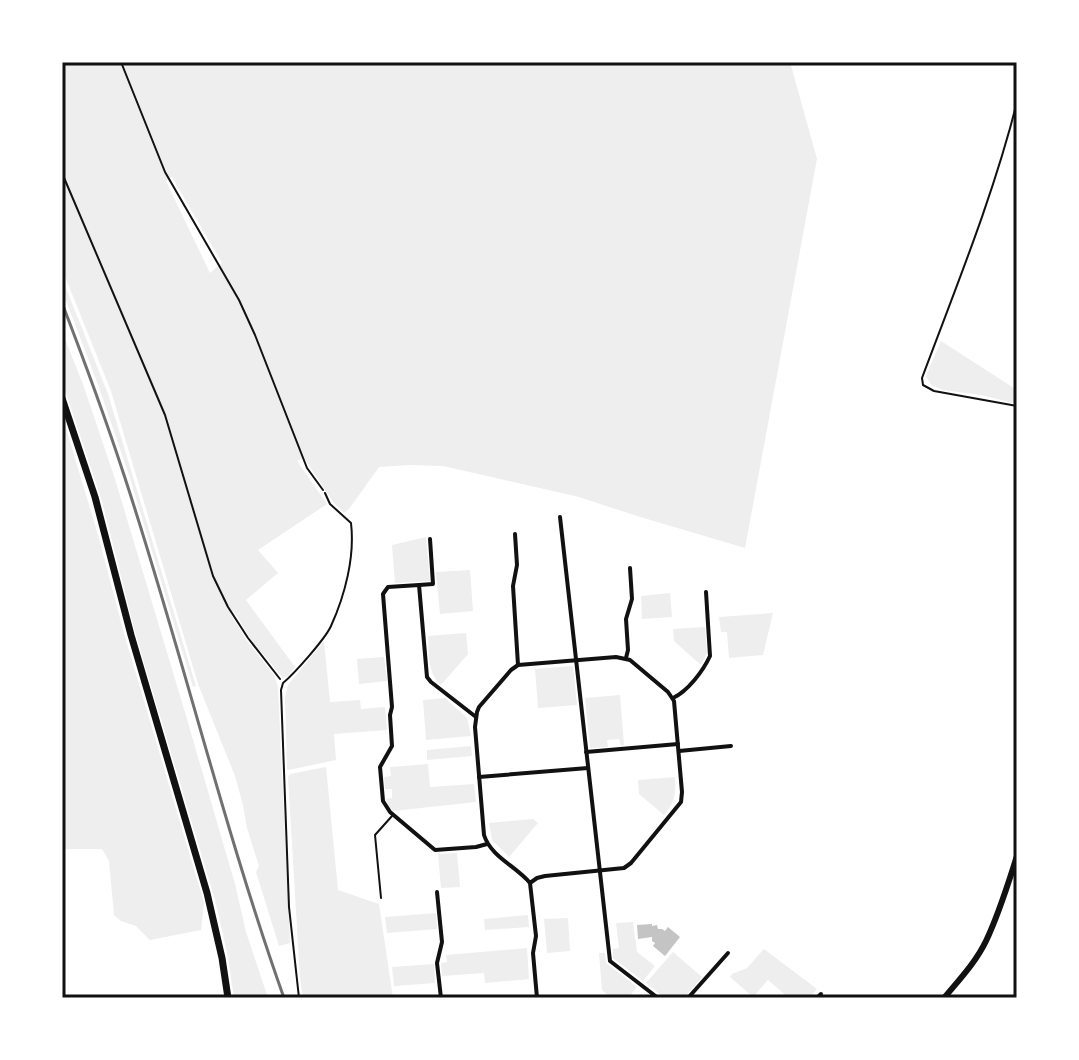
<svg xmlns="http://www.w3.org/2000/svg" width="1079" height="1060" font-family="'Space Grotesk',sans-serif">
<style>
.green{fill:#eee;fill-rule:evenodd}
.building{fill:#c4c4c4}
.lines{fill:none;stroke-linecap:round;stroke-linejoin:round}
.path{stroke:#111;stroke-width:2}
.service{stroke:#111;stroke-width:2}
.minor{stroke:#111;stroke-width:4}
.secondary{stroke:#111;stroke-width:6}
.primary{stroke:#111;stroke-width:7}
.rail{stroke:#707070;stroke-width:3}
.neatline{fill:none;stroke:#111;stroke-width:3}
</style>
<rect width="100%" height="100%" fill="#fff"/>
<g class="green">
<path d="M62,62H790L817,159L745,548L637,516L579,497L443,466L410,465L379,467L349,509L344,513L334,503L304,458L297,461L327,504L258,550L278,573L246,600L295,667L288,676L283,678L251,640L234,611L230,613L247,641L274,675L278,687L290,943L279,946L256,872L259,866L247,828L243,805L235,776L198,684L111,391L62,269ZM172,177L222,263L210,273L166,181Z"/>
<path d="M62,278L108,394L196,686L193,687L129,475L97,382L62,290Z"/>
<path d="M62,331L84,387L115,479L184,709L235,884L246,932L268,998H234L228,957L215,900L135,632L102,501L62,381Z"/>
<path d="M941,341L1017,390V404L981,395L943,390L931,385L926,376Z"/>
<path d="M62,415L98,535L125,637L204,903L201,930L150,940L136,926L121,921L114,915L109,861L102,849H62Z"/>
<path d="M426,537L430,581L395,583L392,545Z"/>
<path d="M470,570L473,611L440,614L436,572Z"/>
<path d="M670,593L672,617L642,619L641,596Z"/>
<path d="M773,613L763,655L729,658L727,632H721L719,617Z"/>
<path d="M705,627L707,653L701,665L674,641L673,629Z"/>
<path d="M466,633L468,654L441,685C427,673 429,654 428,636Z"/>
<path d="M324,641L330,702L360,700L361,709L385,707L387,730L334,734L336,760L289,770L287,769L285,698L288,685Z"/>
<path d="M384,657L387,681L359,684L357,659Z"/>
<path d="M573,666L577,705L538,708L535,669Z"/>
<path d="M620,695L624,745L621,746L619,739L607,740L608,747L590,748L585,698Z"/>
<path d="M445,698L467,718L471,736L426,740L423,700Z"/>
<path d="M471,746L472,756L427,760V750Z"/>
<path d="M428,764L430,787L474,784L476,802L393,811L389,807L386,799L392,798V789H385L384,777L391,776L390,767Z"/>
<path d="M326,767L338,890L379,904L393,998H303L300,978L288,777L290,774Z"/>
<path d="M675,777C676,794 675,802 664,815L639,794L638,780Z"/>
<path d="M533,819L538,823L509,857L492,840L489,823Z"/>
<path d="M457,853L460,887L441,888L438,854Z"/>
<path d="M436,913L437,929L387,933L385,917Z"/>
<path d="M528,915L529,927L485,930L484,919Z"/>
<path d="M568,918L570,951L547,953L544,919Z"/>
<path d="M633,922L637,952L655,966L643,981L613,958V949L619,948L616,923Z"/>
<path d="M527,948L529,979L485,983L484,973L442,976L441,963L447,962L446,955Z"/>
<path d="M764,949L817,989L809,998H789L768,980L753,997L730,977L732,974L747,968Z"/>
<path d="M673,952L702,977L684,998H665L646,983Z"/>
<path d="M599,953H605L606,963L637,987L628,998H611L602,990Z"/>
<path d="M434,964L435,983L394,986L392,967Z"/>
</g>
<path class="building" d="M652,924V926L657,925L658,929H662L665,931L668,927L680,937L665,956L653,946L655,943L652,941V937L638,939L637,925Z"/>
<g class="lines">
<g class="path">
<path d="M121,62L165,172L239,300L255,335L307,468L323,490"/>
<path d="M62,173L165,415L213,576L228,607L248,638L280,679"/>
</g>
<g class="service">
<path d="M1017,102C993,197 956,287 922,378L923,385L934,391L1017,406"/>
<path d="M381,898L375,835L392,816"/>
<path d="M299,998L289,907L281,690L283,683C295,673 325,639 331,626C345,595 355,557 351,523L330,504L325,493"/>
</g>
<g class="minor">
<path d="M560,517L610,961L658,998"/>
<path d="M515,534L517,565L513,586L518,665"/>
<path d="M419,585L433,584L430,539"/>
<path d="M626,658L628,650L626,619L632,599L630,568"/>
<path d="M673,698C688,691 703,671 710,656L706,592"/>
<path d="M476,717L431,682L427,677L419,585L388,587L383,594L392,707L390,715L392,746L380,767L383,801L390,812L435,850L476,847L487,844"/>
<path d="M679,751L731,746"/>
<path d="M586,752L678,744"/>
<path d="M479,777L588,768"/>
<path d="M530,883L537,878L545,876L624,868L631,863L681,802L682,792L674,701L668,692L630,660L616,657L518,665L511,670L479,707L477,712L475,727L484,835C491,857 516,866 530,883L536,936L533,953L537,998"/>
<path d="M437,892L442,942L437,963L441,998"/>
<path d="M688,998L728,953"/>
<path d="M817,998L821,994"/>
</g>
<path class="secondary" d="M944,998C959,980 976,962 986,941C999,914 1008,884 1017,856"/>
<path class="primary" d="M62,398L95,497L131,635L207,893L222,958L228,998"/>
<path class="rail" d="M62,303C84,360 105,417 124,475C181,648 223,826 284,998"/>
</g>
<rect width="1079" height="1060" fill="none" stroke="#ffffff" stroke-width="128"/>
<rect x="64" y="64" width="951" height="932" class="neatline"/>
</svg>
